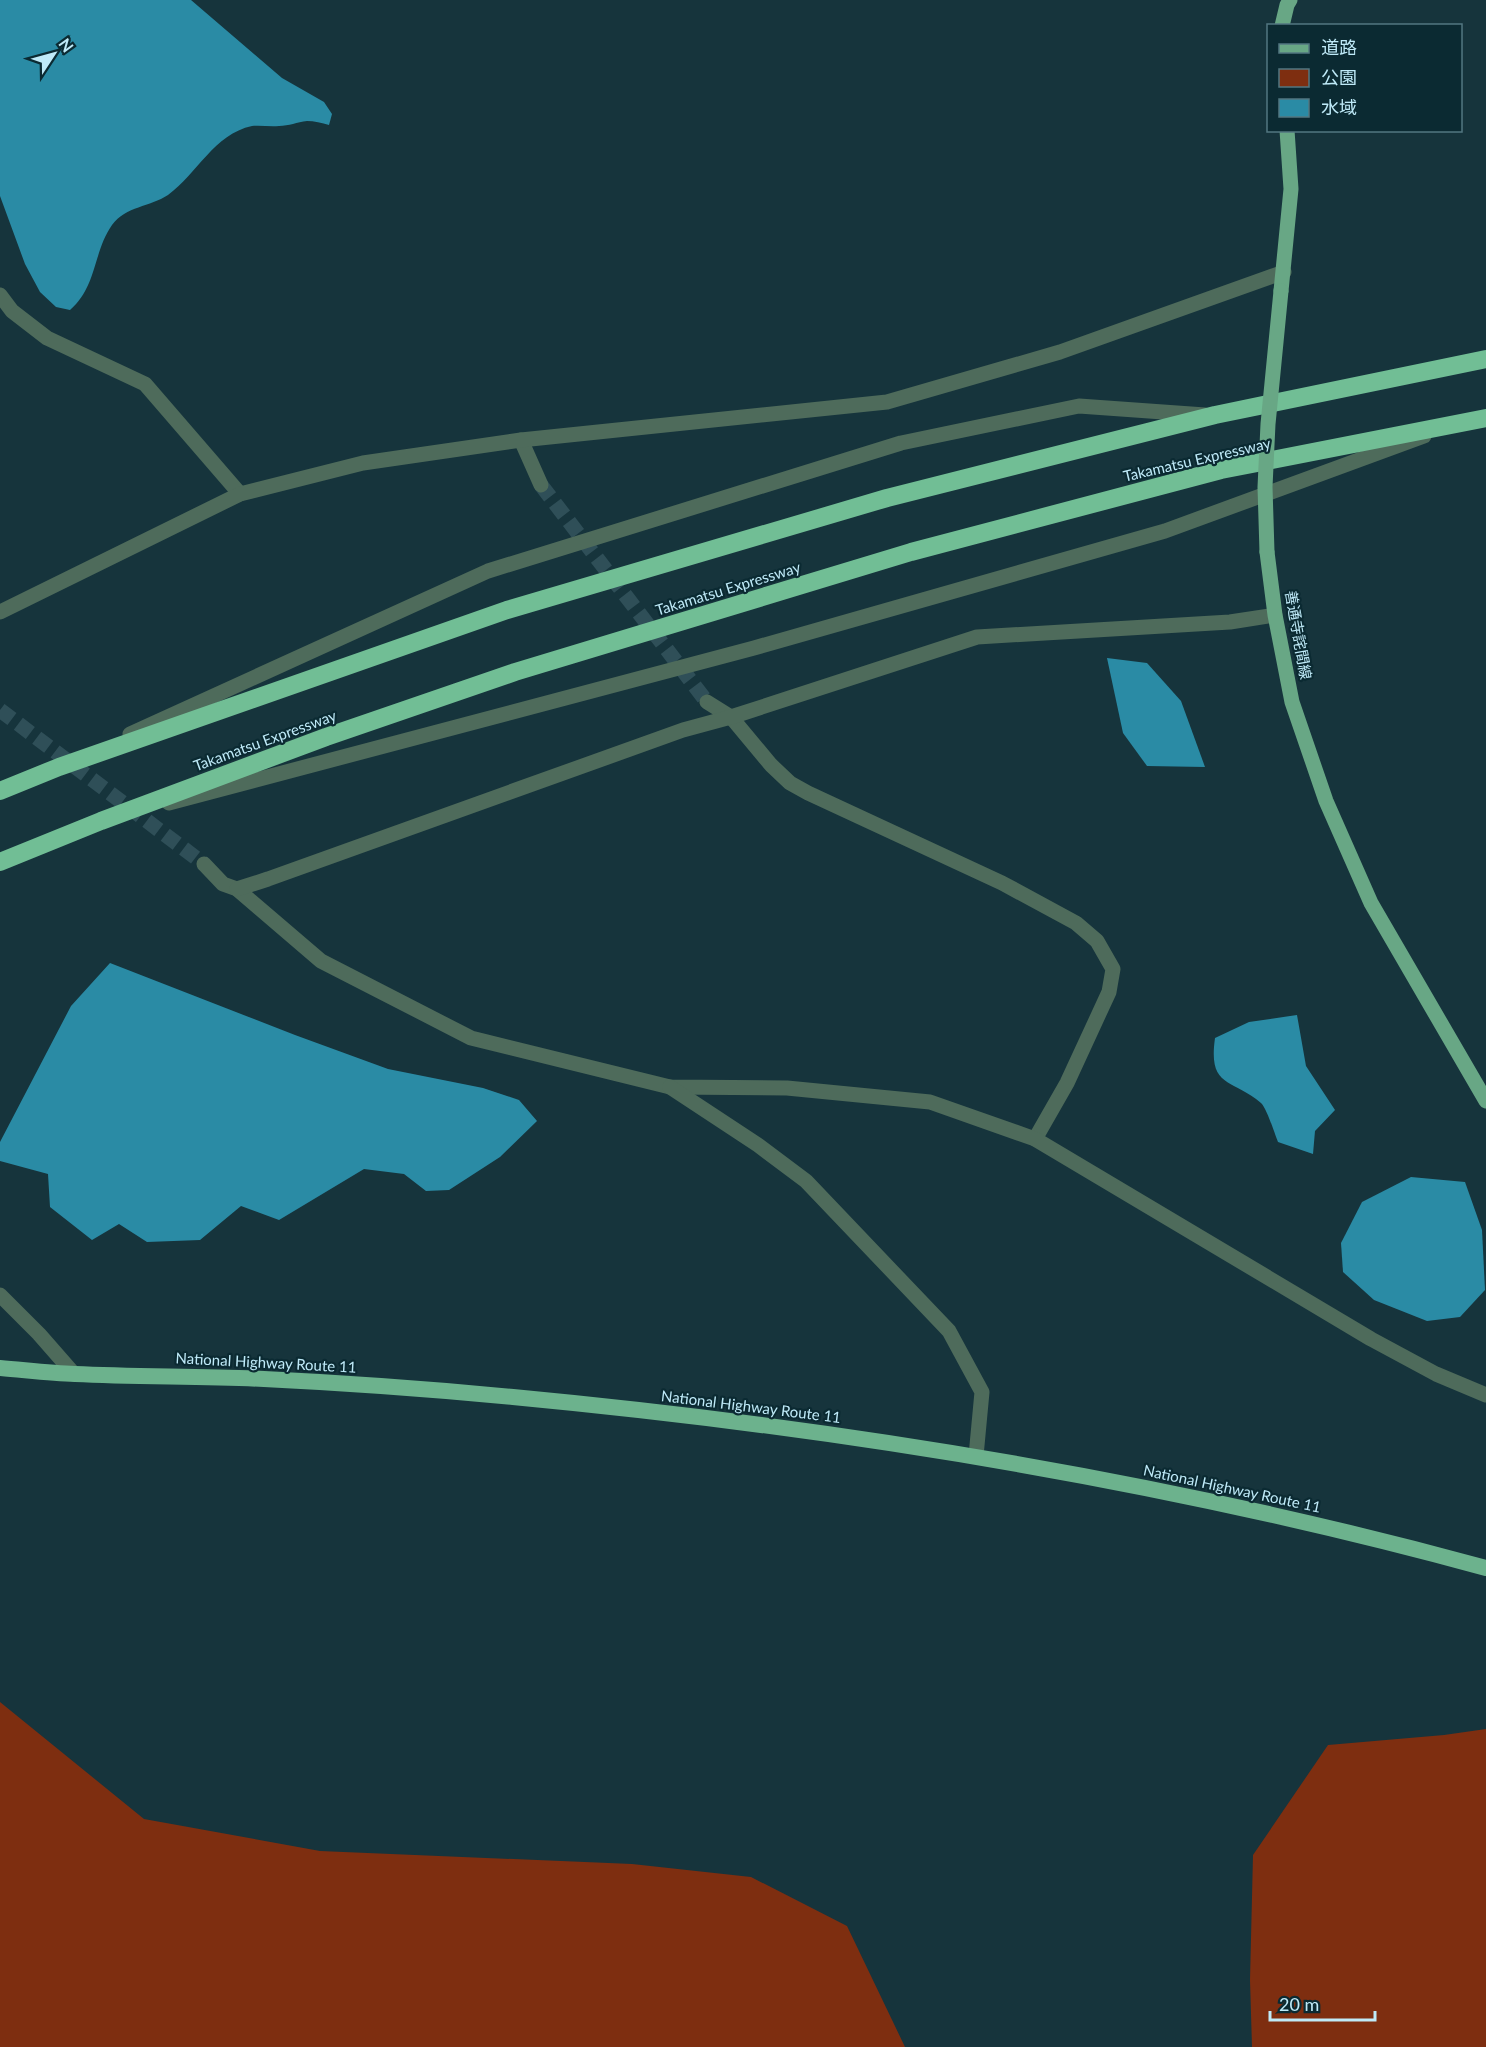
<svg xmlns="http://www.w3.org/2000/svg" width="1486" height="2047" font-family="Lato,'Noto Sans JP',sans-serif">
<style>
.green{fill:#7e2e10}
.water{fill:#2a8ba5}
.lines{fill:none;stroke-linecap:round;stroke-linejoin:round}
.minor-tunnel{stroke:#2f4f58;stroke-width:15;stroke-dasharray:15 8;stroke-linecap:butt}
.service{stroke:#4e6b5b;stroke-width:15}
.minor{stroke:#4e6b5b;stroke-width:15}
.primary{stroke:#68a785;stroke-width:15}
.trunk{stroke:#6cb28d;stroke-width:16}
.motorway{stroke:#71be95;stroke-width:18}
.primary-bridge{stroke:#68a785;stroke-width:15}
.labels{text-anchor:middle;stroke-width:4.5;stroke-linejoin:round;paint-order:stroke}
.street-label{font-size:15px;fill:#bfeaf8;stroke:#0b2a32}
</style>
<rect width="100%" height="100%" fill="#16343c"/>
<g class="green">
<path d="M0,1702L144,1819L320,1851L632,1864L751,1877L847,1926L905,2047H0Z"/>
<path d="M1486,1729V2047H1252L1250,1980L1253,1855L1328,1745L1444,1735Z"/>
</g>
<g class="water">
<path d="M0,0H191L282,78L324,102L332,114L329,125C322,123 314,121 307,121C297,122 289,126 279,126C270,127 261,125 252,126C214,134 197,174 168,195C150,207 126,206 112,225C93,252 97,287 70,310L56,307L40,292L25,264L0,196Z"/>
<path d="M1107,658L1147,663L1181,701L1205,767L1147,766L1123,733Z"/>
<path d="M110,963L295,1035L388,1069L483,1088L519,1100L537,1121L500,1157L449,1190L426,1191L404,1174L364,1169L279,1220L241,1206L200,1240L147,1242L119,1224L92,1240L50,1207L48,1174L0,1161V1142L71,1006Z"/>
<path d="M1297,1015L1306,1066L1335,1110L1315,1131L1313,1154L1278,1142C1274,1132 1267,1109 1261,1103C1231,1078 1208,1088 1215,1038L1249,1022Z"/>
<path d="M1411,1177L1465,1182L1482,1230L1485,1290L1460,1317L1427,1321L1374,1300L1343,1272L1341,1243L1362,1202Z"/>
</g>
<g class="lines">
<g class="minor-tunnel">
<path d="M541,485L707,702"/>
<path d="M0,710L204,864"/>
</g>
<g class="service">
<path d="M130,734L488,571L901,443L1079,406L1205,415"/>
<path d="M169,803L754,648L1165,531L1424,436"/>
</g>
<g class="minor">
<path d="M0,295L12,311L47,338L145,384L240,494"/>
<path d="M521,440L541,485"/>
<path d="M0,612L240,494L363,463L521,440L887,402L1060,352L1284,272"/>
<path d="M707,702L731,717L771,765L790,783L808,793L1002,883L1076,923L1097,941L1113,969L1109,992L1067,1083L1035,1139"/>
<path d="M204,864L223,884L237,889L321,961L471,1038L670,1087L787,1088L930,1102L1035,1139L1371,1339L1436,1374L1486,1395"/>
<path d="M237,889L268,879L683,730L731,717L977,637L1230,622L1275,615"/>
<path d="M670,1087L758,1145L806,1181L949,1331L982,1392L976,1456"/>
<path d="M0,1295L39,1334L74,1374"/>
</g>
<g class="primary">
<path d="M1282,26L1287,5L1290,0"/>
<path d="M1281,291L1291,189L1287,130"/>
<path d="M1267,552L1275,615L1292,702L1326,801L1371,903L1486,1101"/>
</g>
<path class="trunk" d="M0,1368C25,1370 50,1373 75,1374C138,1377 201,1376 264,1379C347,1383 430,1389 513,1397C841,1428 1168,1481 1486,1568"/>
<g class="motorway">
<path d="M0,791L59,767L507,610L887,498L1215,415L1486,359"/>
<path d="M0,862L101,821L326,737L515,672L911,552L1221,470L1486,418"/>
</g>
<path class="primary-bridge" d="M1267,552L1265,487L1268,424L1281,291"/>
</g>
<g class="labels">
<g class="street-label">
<text transform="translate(1197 460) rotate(-13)" y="5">Takamatsu Expressway</text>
<text transform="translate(728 589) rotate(-17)" y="5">Takamatsu Expressway</text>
<text transform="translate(1298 635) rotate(80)" y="5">善通寺詫間線</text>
<text transform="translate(265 741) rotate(-20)" y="5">Takamatsu Expressway</text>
<text transform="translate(266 1363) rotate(3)" y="5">National Highway Route 11</text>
<text transform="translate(751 1407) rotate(7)" y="5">National Highway Route 11</text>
<text transform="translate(1232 1489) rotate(12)" y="5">National Highway Route 11</text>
</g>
</g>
<rect x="1267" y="24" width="195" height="108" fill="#0b2a32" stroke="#537781" stroke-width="1.5"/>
<rect x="1279" y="44" width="30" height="9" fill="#68a785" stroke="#537781" stroke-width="1.5"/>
<text x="1321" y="54" font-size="18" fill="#bfeaf8">道路</text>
<rect x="1279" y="69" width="30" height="18" fill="#7e2e10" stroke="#537781" stroke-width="1.5"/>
<text x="1321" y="84" font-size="18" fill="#bfeaf8">公園</text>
<rect x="1279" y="99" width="30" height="18" fill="#2a8ba5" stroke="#537781" stroke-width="1.5"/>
<text x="1321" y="114" font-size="18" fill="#bfeaf8">水域</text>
<g transform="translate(54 54) rotate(54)" stroke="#0b2a32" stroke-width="4.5" paint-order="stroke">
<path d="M0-4.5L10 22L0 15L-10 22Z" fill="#bfeaf8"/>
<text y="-9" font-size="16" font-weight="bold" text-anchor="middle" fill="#bfeaf8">N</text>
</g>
<path d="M1270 2011v9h105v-9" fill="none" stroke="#bfeaf8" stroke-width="3"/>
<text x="1279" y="2011" font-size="18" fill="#bfeaf8" stroke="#0b2a32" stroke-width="4.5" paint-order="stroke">20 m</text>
</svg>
